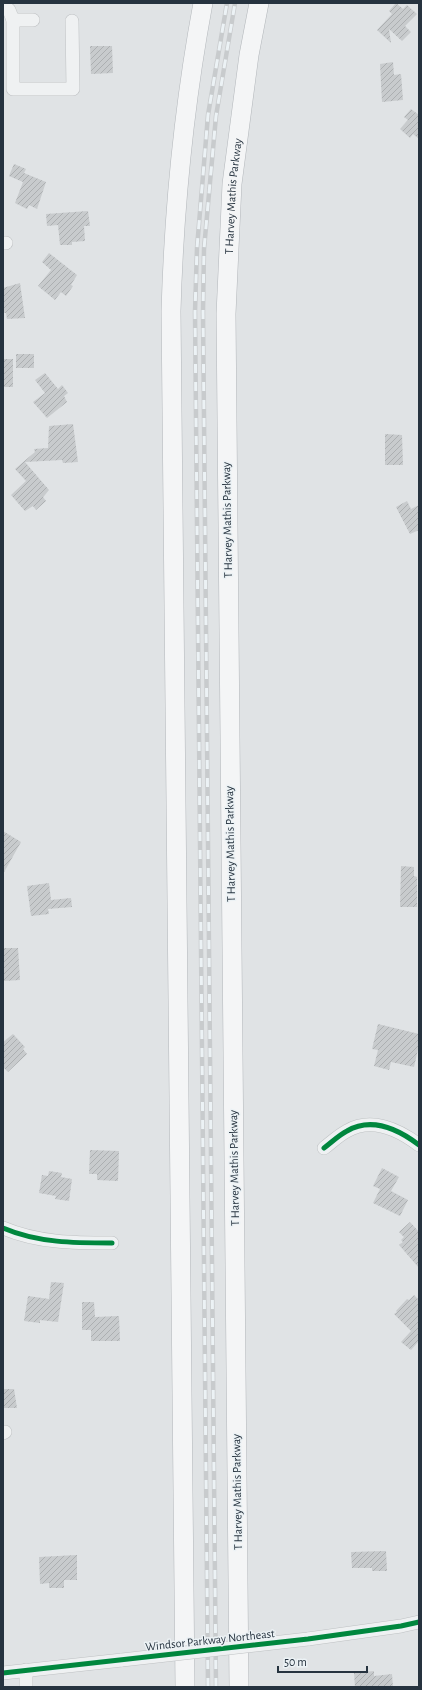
<svg xmlns="http://www.w3.org/2000/svg" width="422" height="1690" font-family="'Alegreya Sans',sans-serif">
<style>
.building{fill:url(#building-hatch)}
.lines{fill:none;stroke-linecap:round;stroke-linejoin:round}
.minor-casing{stroke:#bec1c3;stroke-width:14}
.highway-casing{stroke:#b2b6ba;stroke-width:20}
.minor{stroke:#eff1f2;stroke-width:13}
.highway{stroke:#f4f5f6;stroke-width:19}
.rail-casing{stroke:#c8cbcd;stroke-width:4.5}
.rail{stroke:#ecf2f5;stroke-width:3;stroke-dasharray:9;stroke-linecap:butt}
.minor-bridge-casing{stroke:#bec1c3;stroke-width:14;stroke-linecap:butt}
.minor-bridge{stroke:#eff1f2;stroke-width:13}
.cycleway-casing{stroke:#ecf2f5;stroke-width:8}
.cycleway{stroke:#00873e;stroke-width:5}
.labels{text-anchor:middle;stroke-width:3;stroke-linejoin:round;paint-order:stroke}
.street-label{font-size:12px;fill:#26333f;stroke:#ecf2f5}
</style>
<defs>
<pattern id="building-hatch" width="6" height="6" patternUnits="userSpaceOnUse"><rect width="6" height="6" fill="#c8cbcd"/><path d="M-1 1l2-2M0 6l6-6M5 7l2-2" fill="none" stroke="#acafb1"/></pattern>
</defs>
<rect width="100%" height="100%" fill="#e0e3e5"/>
<g class="building">
<path d="M396,3L403,9L407,5L417,14L405,26L411,32L402,41L389,29L391,43L377,30L392,14L389,11Z"/>
<path d="M90,46H112L113,73L91,74Z"/>
<path d="M393,62L394,75L401,74L403,100L382,102L380,64Z"/>
<path d="M411,109L419,115V139L413,134L410,138L400,129L408,120L404,117Z"/>
<path d="M14,164L26,169L24,173L46,182L37,209L29,205L27,209L15,203L23,182L9,176Z"/>
<path d="M88,211L90,226H84L85,241L72,242V245H60L58,225L47,226L46,214Z"/>
<path d="M49,253L77,275L71,285L73,286L66,296L61,292L55,300L38,286L51,270L42,262Z"/>
<path d="M20,283L25,318L7,319L6,313H3V288Z"/>
<rect x="16" y="354" width="18" height="14"/>
<rect x="3" y="359" width="10" height="28"/>
<path d="M45,373L58,389L62,385L68,393L64,396L67,402L47,418L33,402L45,393L35,380Z"/>
<path d="M73,424L78,462L63,463L62,460L25,462L49,490L43,497L46,501L36,510L33,506L25,511L11,495L26,481L15,469L35,452L34,449L48,448L49,426Z"/>
<path d="M385,434L402,435L403,465H385Z"/>
<path d="M407,501L411,509L419,505V530L410,534L396,507Z"/>
<path d="M3,831L21,842L3,874Z"/>
<path d="M401,866L414,867V876L417,877V907H400Z"/>
<path d="M49,883L51,900L71,898L72,907L48,909L49,914L31,916L27,886Z"/>
<path d="M3,948H18L20,980L4,981Z"/>
<path d="M378,1024L419,1034V1045L414,1067L391,1062L389,1070L374,1066L378,1050L372,1049Z"/>
<path d="M13,1034L25,1047L23,1049L27,1054L8,1072L3,1067V1042Z"/>
<path d="M90,1150L119,1151L118,1181L97,1180V1174H89Z"/>
<path d="M382,1168L399,1177L391,1191L408,1200L400,1216L373,1203L380,1189L373,1186Z"/>
<path d="M49,1171L62,1173L61,1177L72,1179L69,1201L55,1199L56,1196L39,1193L42,1175L48,1176Z"/>
<path d="M410,1222L419,1232V1268L399,1245L403,1242L401,1240L404,1237L399,1232Z"/>
<path d="M51,1282L64,1283L58,1322L40,1320V1323L24,1321L28,1296L49,1299Z"/>
<path d="M414,1295L419,1300V1341L411,1350L401,1342L411,1331L394,1314L397,1312L396,1311L407,1299L409,1300Z"/>
<path d="M82,1302H94L95,1317L119,1316L120,1341H91V1330H82Z"/>
<path d="M3,1389H14L17,1408H3Z"/>
<path d="M386,1551L387,1571H372V1568H352L351,1552Z"/>
<path d="M77,1555V1580H64V1588H49V1583L40,1584L39,1557Z"/>
<path d="M374,1671V1676L392,1674L393,1687H355L354,1673Z"/>
</g>
<g class="lines">
<g class="minor-casing">
<g id="minor">
<path d="M3,5L9,10L13,20V89H73L72,21"/>
<path d="M13,20H33"/>
<path d="M3,243H6"/>
<path d="M324,1148C332,1142 339,1135 347,1131C371,1117 398,1129 419,1145"/>
<path d="M3,1228C38,1243 75,1243 112,1243"/>
<path d="M3,1433L5,1432"/>
<path d="M308,1639L401,1626L419,1622"/>
<path d="M26,1670V1687"/>
<path d="M3,1673L122,1660"/>
</g>
</g>
<g class="highway-casing">
<g id="highway">
<path d="M185,1687L171,311C174,207 184,105 203,3"/>
<path id="s1" d="M239,1687L226,314L232,184L249,55L259,3"/>
</g>
</g>
<use href="#minor" class="minor"/>
<use href="#highway" class="highway"/>
<g class="rail-casing">
<g id="rail">
<path d="M208,1687L195,312L197,248L208,115L227,3"/>
<path d="M216,1687L203,312L204,249L216,116L235,3"/>
</g>
</g>
<use href="#rail" class="rail"/>
<g class="minor-bridge-casing">
<path id="minor-bridge" d="M122,1660L308,1639"/>
</g>
<use href="#minor-bridge" class="minor-bridge"/>
<g class="cycleway-casing">
<g id="cycleway">
<path d="M324,1148C332,1142 339,1135 347,1131C371,1117 398,1129 419,1145"/>
<path d="M3,1228C38,1243 75,1243 112,1243"/>
<path d="M3,1673L308,1639L401,1626L419,1622"/>
</g>
</g>
<use href="#cycleway" class="cycleway"/>
</g>
<g class="labels">
<g class="street-label">
<text dy="4" stroke="none"><textPath href="#s1" startOffset="1491">T Harvey Mathis Parkway</textPath></text>
<text transform="translate(227 520) rotate(-91)" y="4">T Harvey Mathis Parkway</text>
<text transform="translate(230 844) rotate(-91)" y="4">T Harvey Mathis Parkway</text>
<text transform="translate(234 1168) rotate(-91)" y="4">T Harvey Mathis Parkway</text>
<text transform="translate(237 1492) rotate(-91)" y="4">T Harvey Mathis Parkway</text>
<text transform="translate(210 1640) rotate(-6)" y="4">Windsor Parkway Northeast</text>
</g>
</g>
<rect width="422" height="1690" fill="none" stroke="#26333f" stroke-width="8"/>
<path d="M278 1666v6h89v-6" fill="none" stroke="#26333f" stroke-width="2"/>
<text x="284" y="1666" font-size="12" fill="#26333f" stroke="#ecf2f5" stroke-width="3" paint-order="stroke">50 m</text>
</svg>
